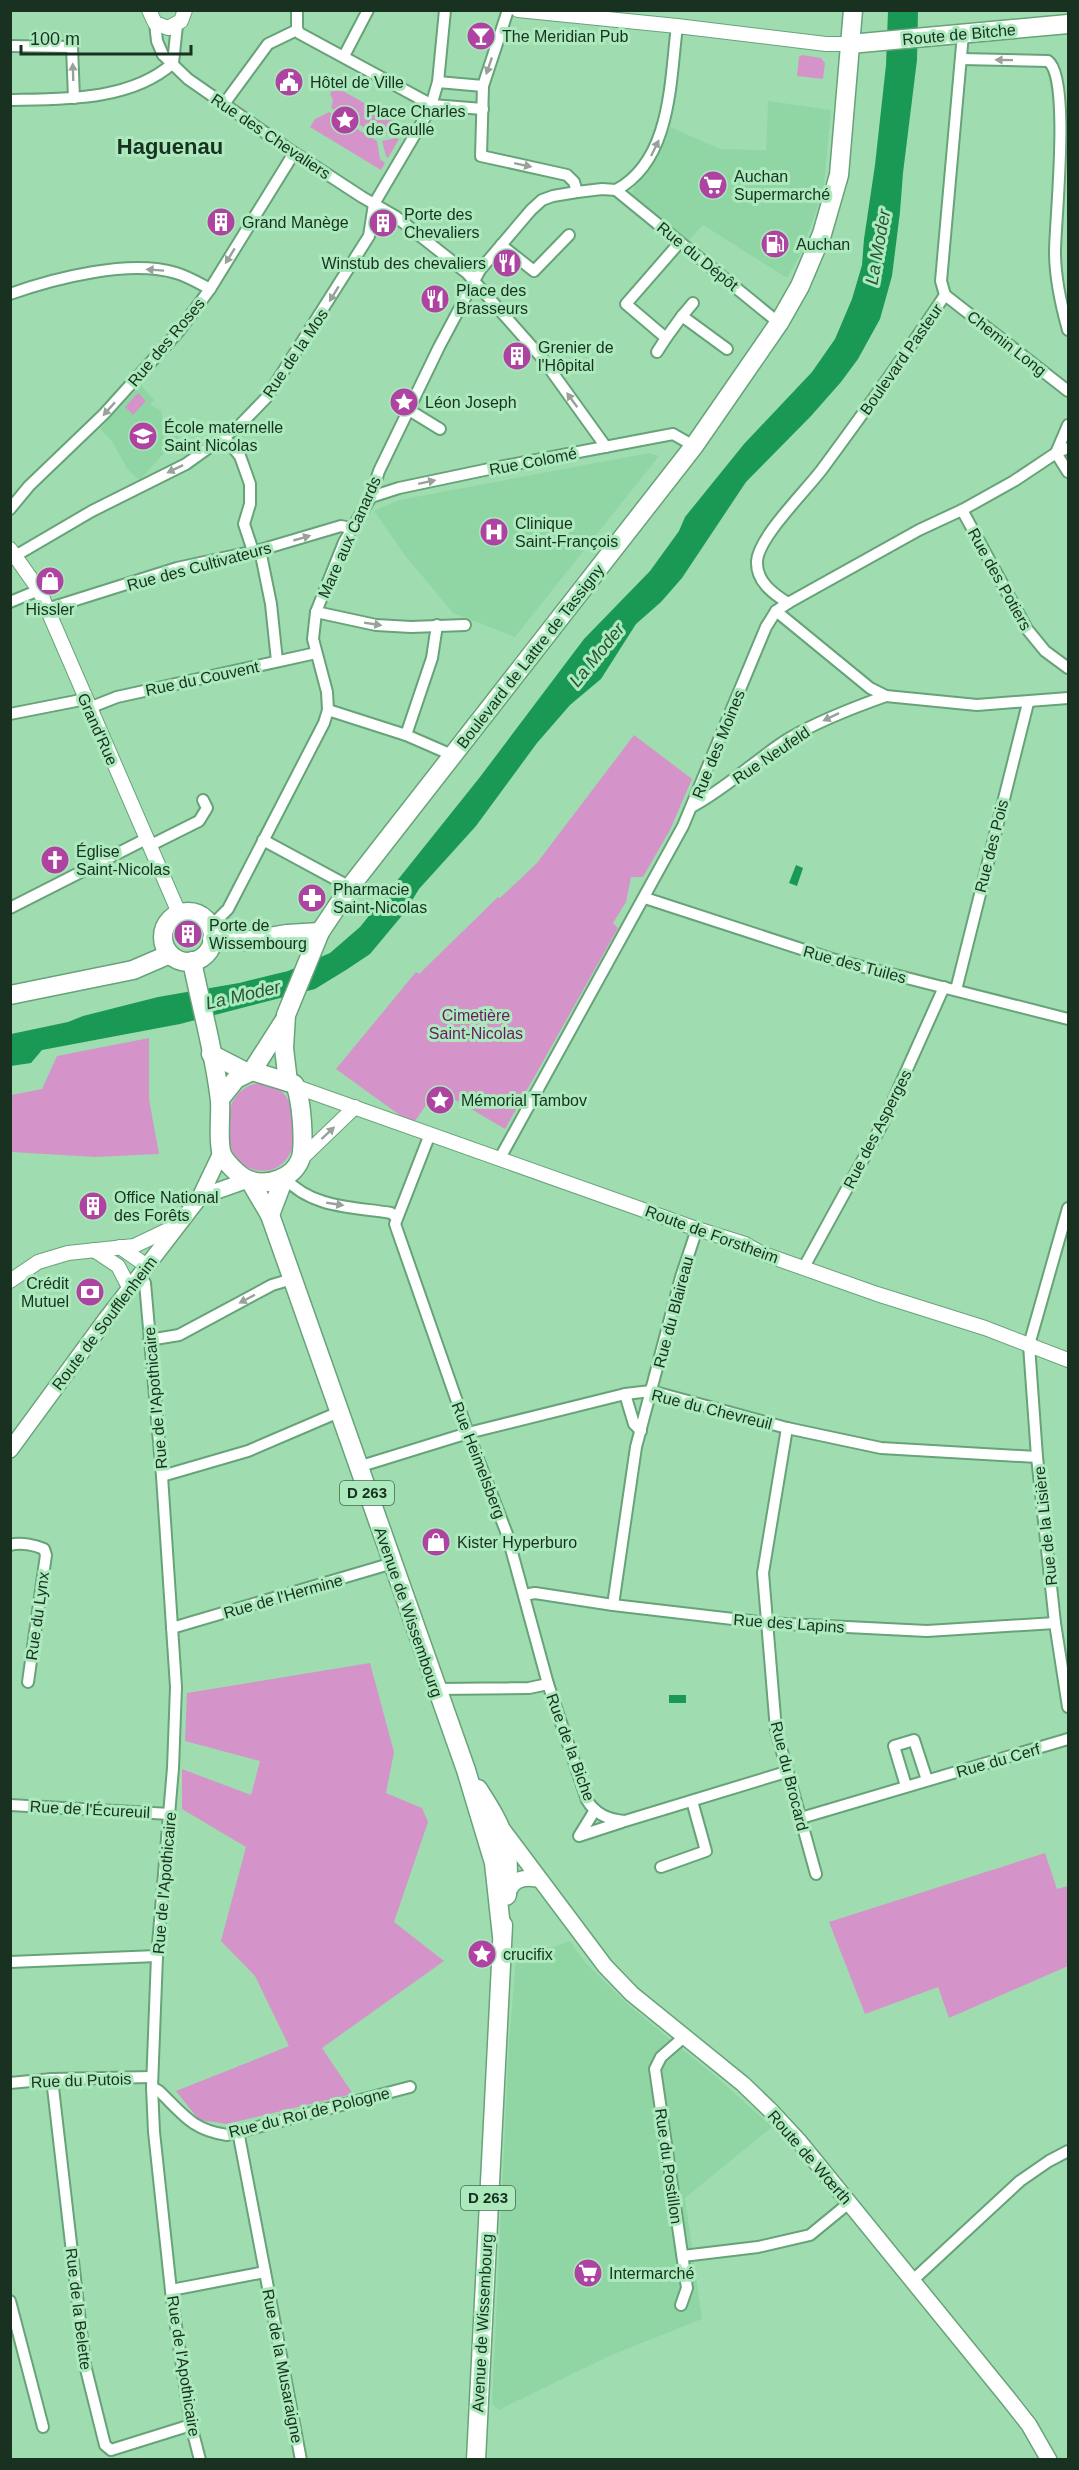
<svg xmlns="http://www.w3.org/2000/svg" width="1079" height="2470" font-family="Arial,sans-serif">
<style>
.built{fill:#90d6a4}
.green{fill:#d494c9}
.water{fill:#1a9954}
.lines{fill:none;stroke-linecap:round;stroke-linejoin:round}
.minor-casing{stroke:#67a379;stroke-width:14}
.tertiary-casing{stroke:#67a379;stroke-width:16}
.secondary-casing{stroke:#67a379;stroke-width:18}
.primary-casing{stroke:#67a379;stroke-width:21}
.minor{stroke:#fff;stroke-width:10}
.tertiary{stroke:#fff;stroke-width:14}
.secondary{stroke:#fff;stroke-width:15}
.primary{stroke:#fff;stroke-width:18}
.oneway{fill:#97a29b}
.labels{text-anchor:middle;stroke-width:6;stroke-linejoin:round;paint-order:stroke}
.shield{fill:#aceabd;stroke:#44684f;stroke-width:1.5}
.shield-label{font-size:15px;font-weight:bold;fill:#183120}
.street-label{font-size:16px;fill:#183120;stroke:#aceabd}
.poi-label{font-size:16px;fill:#183120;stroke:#aceabd;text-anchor:start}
.park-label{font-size:16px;fill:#6b1a62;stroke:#aceabd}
.water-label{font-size:18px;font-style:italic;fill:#275436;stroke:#aceabd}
.district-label{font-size:22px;font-weight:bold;fill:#183120;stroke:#aceabd}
</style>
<rect width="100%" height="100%" fill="#9fddb0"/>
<g class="built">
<path d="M768,101L831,110L824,185L818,206L801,253L787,278L703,225L689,240L632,194L634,188L653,163L665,141L670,127L720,149L766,150Z"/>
<path d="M141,385L154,400L150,405L161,410L163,421L168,425L172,422L183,432L140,480L128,470L112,441L100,429Z"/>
<path d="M649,453L659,456L515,637L453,613L404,554L374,511L399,500Z"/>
<path d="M570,1941L585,1962L627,2004L720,2080L772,2127L685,2198L702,2319L609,2356L499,2410L492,2404L509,2042L516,1960Z"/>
</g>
<g class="green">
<path d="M802,55L821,58L825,63L823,79L797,76L799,57Z"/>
<path d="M334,86L407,127L403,133L398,131L379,136L331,108L333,100L330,94Z"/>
<path d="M329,112L377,141L380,159L385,163L381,170L310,127L315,119Z"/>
<path d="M396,138L399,139L388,158L386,156L382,141Z"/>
<path d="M138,393L146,401L133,415L125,407Z"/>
<path d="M634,735L692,779L670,830L643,877H631L626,902L613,923L618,928L505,1129L437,1089L415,1121L401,1116L336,1069L416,972L419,974L498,897L500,898L537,863Z"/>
<path d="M149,1038V1099L159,1154L95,1157L11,1152V1095L42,1089L57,1056Z"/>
<path d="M258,1083C304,1080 307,1163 270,1170C219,1180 211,1091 258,1083Z"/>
<path d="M370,1663L394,1752L386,1793L422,1808L428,1822L394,1922L444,1961L322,2048L353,2094L227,2124L199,2120L176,2091L289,2046L255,1976L221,1941L246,1847L182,1809V1769L251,1795L260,1761L185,1741L187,1693Z"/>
<path d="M1045,1853L1057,1889L1068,1886V1966L949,2018L938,1987L865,2014L829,1922Z"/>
</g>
<g class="water">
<path d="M888,11H918L917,60L903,173L900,212L892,276L880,319L858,359L841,382L811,416L746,482L682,578L661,602L636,624L601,679L570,705L537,743L476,826L419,889L405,912L370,954L346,970L315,989L180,1024L42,1050L31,1063L11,1066V1034L68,1022L83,1016L158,997L239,983L288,971L330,953L360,927L480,777L584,639L650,571L679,531L685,517L744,444L812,372L835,339L852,299L862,265L864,239L875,165L886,65Z"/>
<path d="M796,865L803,868L797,886L789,883Z"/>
<rect x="669" y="1695" width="17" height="8"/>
</g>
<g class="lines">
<g class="minor-casing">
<g id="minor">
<path d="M297,10V28L299,33L432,105L483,109"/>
<path d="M508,10L483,86L481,156L567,175L574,182L577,192"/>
<path d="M155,23L157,41L163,55L188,79L287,148L362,197L395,216L467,273L542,358L606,447"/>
<path d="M10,46L72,47L74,98"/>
<path d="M344,56L368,10"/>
<path d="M961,59L1048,61C1071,77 1055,221 1055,252C1055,278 1061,305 1068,330"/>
<path d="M438,82L483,86"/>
<path d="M10,100C63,99 131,101 173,63L177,25"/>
<path d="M224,104L268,44L297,30"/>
<path d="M616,190C672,160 670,80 677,26"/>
<path d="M680,242L626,304L666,338L682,316L727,349"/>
<path d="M501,245L534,271L569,235"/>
<path d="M10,294C55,278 130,259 176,273C187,276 199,283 210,289"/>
<path d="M945,295L1068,391"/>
<path d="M682,316L693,303"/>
<path d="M657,352L666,338"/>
<path d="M409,410L440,429"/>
<path d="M1068,425L1056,453L1068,448"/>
<path d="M224,437L240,456L250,484V504L244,524L253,551"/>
<path d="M371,497L399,488L494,468L673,434L694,446"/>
<path d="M10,509L29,486L104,414L179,331L210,289L294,153"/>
<path d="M962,510L1027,629L1045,651L1068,668"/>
<path d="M260,550L271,604L277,661"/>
<path d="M10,559L92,511L186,464L239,426L267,397L369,236L374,204L430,109L438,82L445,10"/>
<path d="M10,602L39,590"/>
<path d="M788,603C772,593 756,581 757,561C759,536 807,490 823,468C865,411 906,354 945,295L941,281L963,34"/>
<path d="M47,609L177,568L260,550L341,526L351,528"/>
<path d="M776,611L870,688L886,696L977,705L1068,698"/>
<path d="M316,612L376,625L411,627L465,625"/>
<path d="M89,708L117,697L316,653"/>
<path d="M328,710L406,735L452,755"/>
<path d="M10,714L76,701L84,698"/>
<path d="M406,735L432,658L437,625"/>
<path d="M693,806C728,787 755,760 788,739C818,721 852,708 886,696"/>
<path d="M263,840L350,887"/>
<path d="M149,846L199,821L207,808L203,800"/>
<path d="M645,898L832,959L1068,1019"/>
<path d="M10,908L146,839"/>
<path d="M209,923L218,919L228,909L324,723L328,710L327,692L313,639L316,612L344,542L371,497L379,471L439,347L480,270L531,210L542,200L553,196L577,192L602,189L616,190L779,323"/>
<path d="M956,990L1028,703"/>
<path d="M430,1134L395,1224L468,1433L507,1534L548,1684L529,1688L437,1689"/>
<path d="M500,1158L683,826L766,627L776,611L788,603L919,530L962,510L1014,481L1056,453L1068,472"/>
<path d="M285,1178C311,1208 354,1207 391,1213L397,1218"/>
<path d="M1068,1208L1029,1345L1037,1457L1055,1623L1068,1707"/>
<path d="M804,1267L883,1123L944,987"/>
<path d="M140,1276L145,1283L162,1476L176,1687L173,1768L157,1956L152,2087L154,2132L172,2300L191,2425L200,2460"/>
<path d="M149,1340L179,1335L272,1285L292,1279"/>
<path d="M625,1394L634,1424L641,1431"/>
<path d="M787,1428L763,1573L776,1730L816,1874"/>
<path d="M358,1467L468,1433L625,1394L651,1391L787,1428L881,1448L1037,1457"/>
<path d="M162,1476L248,1451L339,1412"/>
<path d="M10,1545C21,1542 35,1545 44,1549L46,1555L28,1682"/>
<path d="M524,1595L535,1593L613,1605L767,1623L927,1631L1055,1623"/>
<path d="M613,1605L636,1447L681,1277L697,1229"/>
<path d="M172,1628L393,1563"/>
<path d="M548,1684L587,1800C595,1814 609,1820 625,1821L786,1772"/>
<path d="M906,1786L894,1746L914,1740L927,1780"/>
<path d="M10,1805L170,1814"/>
<path d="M595,1810L579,1836L622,1822"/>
<path d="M801,1818L1068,1739"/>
<path d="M661,1867L706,1851L692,1801"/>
<path d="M10,1962L157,1956"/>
<path d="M52,2079L85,2365L105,2445L111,2450L191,2425"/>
<path d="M10,2083L52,2079L152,2077"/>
<path d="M152,2087L159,2091C183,2114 192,2130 227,2135L410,2087"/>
<path d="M238,2131L301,2460"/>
<path d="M683,2256L758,2247L810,2235L849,2203"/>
<path d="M912,2281L1020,2181L1049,2161L1068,2151"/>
<path d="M171,2290L265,2272"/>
<path d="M10,2301L43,2427"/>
<path d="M681,2305L687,2288L655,2069L661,2057L684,2037"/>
</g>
</g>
<g class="tertiary-casing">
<g id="tertiary">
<path d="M149,10L155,23L168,28L181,21L185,10"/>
<path d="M518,10L677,26L826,44H850"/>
<path d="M10,549L39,590L179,913"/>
<path d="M297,1087L697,1229L745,1244L761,1253L877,1294L985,1328L1068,1360"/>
<path d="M301,1159L355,1107"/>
<path d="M120,1247L147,1266"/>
<path d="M94,1250L118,1266L130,1289"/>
<path d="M10,1281L38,1262L68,1253L134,1246L176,1226"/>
</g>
</g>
<g class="secondary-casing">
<g id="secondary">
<path d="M200,1197L248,1180"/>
<path d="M10,1450L106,1319L200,1197L221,1153"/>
<path d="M503,1830L605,1966L632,1994L743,2084L772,2112L798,2140L1007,2397L1029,2425L1049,2460"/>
<path d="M507,1897C510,1881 521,1876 536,1879"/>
</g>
</g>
<g class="primary-casing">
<g id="primary">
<path d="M850,44L1068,24"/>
<circle cx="188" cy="937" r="25"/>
<path d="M212,939L245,941L287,934L320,932"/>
<path d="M192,961C201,1007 215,1054 220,1101C221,1117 218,1135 221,1151C223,1161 240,1177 249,1180C267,1187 293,1178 300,1160C305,1148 302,1094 294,1084L252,1071L236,1079L220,1099"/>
<path d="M10,995L133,970L170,954"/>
<path d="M211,1054L246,1072"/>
<path d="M252,1071L284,1021"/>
<path d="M288,1082L284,1048L286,1015L320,932L350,887L694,446L779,323L800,286L822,234L839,175L853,10"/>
<path d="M250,1181L270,1215L466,1770L494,1863L502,1936"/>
<path d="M270,1215L284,1178"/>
<path d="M478,1789C506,1833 510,1842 507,1895"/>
<path d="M476,2460L503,1925"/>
</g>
</g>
<use href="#minor" class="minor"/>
<use href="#tertiary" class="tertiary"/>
<use href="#secondary" class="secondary"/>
<use href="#primary" class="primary"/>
</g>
<defs><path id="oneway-solid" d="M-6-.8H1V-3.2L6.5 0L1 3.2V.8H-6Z" transform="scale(1.5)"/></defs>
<g class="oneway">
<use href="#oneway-solid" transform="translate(1004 60) rotate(-179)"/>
<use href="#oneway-solid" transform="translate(489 66) rotate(109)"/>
<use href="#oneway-solid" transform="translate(73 72) rotate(-92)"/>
<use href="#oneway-solid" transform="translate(655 148) rotate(-64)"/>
<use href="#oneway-solid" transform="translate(523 165) rotate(12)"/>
<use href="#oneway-solid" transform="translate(230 256) rotate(122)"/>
<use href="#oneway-solid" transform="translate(155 270) rotate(-176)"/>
<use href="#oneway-solid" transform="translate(334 294) rotate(121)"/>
<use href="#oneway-solid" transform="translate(572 400) rotate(-126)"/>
<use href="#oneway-solid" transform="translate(109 409) rotate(132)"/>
<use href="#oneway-solid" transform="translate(175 469) rotate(154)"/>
<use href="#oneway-solid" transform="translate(427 482) rotate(-12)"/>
<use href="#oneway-solid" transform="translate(302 538) rotate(-16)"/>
<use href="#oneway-solid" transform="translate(373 624) rotate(9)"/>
<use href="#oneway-solid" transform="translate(831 717) rotate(154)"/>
<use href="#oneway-solid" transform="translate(328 1133) rotate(-43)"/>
<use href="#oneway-solid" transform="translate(335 1204) rotate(9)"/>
<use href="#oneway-solid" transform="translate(247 1299) rotate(152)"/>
</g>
<defs>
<g id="bar-disc" transform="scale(1.5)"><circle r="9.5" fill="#af43a2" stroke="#aceabd"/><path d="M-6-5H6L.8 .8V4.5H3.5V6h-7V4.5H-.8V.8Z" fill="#fff"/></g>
<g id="civic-disc" transform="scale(1.5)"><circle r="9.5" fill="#af43a2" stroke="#aceabd"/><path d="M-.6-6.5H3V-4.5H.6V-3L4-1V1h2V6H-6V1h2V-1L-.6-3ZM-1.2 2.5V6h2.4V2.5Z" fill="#fff"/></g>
<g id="sight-disc" transform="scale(1.5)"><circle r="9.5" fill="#af43a2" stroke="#aceabd"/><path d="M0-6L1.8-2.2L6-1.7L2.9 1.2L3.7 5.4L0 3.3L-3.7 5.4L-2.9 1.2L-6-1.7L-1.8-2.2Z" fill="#fff"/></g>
<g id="supermarket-disc" transform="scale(1.5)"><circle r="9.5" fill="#af43a2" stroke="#aceabd"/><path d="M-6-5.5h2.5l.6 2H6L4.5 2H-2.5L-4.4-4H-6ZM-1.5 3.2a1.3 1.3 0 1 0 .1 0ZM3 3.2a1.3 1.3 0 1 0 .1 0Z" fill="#fff"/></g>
<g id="building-disc" transform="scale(1.5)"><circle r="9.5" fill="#af43a2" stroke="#aceabd"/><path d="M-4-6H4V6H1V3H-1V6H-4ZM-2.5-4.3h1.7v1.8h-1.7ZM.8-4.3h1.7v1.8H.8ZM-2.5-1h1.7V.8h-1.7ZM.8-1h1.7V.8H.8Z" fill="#fff"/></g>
<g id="fuel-disc" transform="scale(1.5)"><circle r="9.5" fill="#af43a2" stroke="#aceabd"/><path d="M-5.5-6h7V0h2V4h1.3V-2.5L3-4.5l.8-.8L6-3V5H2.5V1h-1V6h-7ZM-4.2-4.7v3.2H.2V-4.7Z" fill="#fff"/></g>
<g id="restaurant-disc" transform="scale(1.5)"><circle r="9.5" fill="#af43a2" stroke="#aceabd"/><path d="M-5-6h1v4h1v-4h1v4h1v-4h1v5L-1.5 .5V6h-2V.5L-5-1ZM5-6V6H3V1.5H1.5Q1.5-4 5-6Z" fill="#fff"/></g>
<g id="school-disc" transform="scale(1.5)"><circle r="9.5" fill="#af43a2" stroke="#aceabd"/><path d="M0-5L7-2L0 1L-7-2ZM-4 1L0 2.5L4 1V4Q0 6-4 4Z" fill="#fff"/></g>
<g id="hospital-disc" transform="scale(1.5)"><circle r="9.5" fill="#af43a2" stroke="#aceabd"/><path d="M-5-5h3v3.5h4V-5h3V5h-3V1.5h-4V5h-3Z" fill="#fff"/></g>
<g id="shop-disc" transform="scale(1.5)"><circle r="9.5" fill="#af43a2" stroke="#aceabd"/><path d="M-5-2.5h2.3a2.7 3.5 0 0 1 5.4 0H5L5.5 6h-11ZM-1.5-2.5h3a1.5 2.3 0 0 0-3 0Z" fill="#fff"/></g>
<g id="church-disc" transform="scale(1.5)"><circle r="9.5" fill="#af43a2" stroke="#aceabd"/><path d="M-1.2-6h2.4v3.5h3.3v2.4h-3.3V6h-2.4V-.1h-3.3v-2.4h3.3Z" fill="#fff"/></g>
<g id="pharmacy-disc" transform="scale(1.5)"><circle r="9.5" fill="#af43a2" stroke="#aceabd"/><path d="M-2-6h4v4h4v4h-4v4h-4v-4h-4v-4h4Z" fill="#fff"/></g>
<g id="bank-disc" transform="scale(1.5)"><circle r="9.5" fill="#af43a2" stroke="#aceabd"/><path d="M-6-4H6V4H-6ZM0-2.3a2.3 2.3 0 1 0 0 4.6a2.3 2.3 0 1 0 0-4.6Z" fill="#fff"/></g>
</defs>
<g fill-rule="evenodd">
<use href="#bar-disc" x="481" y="36"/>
<use href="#civic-disc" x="289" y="82"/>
<use href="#sight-disc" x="345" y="120"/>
<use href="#supermarket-disc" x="713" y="185"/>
<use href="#building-disc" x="221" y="222"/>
<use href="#building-disc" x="383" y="223"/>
<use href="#fuel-disc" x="775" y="244"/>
<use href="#restaurant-disc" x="507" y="263"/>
<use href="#restaurant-disc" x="435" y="299"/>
<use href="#building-disc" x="517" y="356"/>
<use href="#sight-disc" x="404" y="402"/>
<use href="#school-disc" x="143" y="436"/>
<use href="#hospital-disc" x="494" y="532"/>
<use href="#shop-disc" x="50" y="581"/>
<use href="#church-disc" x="55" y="860"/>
<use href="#pharmacy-disc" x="312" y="898"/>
<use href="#building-disc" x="188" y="934"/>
<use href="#sight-disc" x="440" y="1100"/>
<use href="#building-disc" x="93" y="1206"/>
<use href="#bank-disc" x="90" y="1292"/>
<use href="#shop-disc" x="436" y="1542"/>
<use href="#sight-disc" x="482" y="1954"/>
<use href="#supermarket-disc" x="588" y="2273"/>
</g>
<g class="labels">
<g class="shield">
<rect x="340" y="1481" width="54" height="24" rx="4.5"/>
<rect x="461" y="2186" width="54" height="24" rx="4.5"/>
</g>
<g class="shield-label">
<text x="367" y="1498">D 263</text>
<text x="488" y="2203">D 263</text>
</g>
<g class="street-label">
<text transform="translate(959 34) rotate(-5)" y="6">Route de Bitche</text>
<text transform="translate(271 136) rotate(34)" y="6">Rue des Chevaliers</text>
<text transform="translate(698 256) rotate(39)" y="6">Rue du Dépôt</text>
<text transform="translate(166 342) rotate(-50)" y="6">Rue des Roses</text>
<text transform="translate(1007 343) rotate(38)" y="6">Chemin Long</text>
<text transform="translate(295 353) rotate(-56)" y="6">Rue de la Mos</text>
<text transform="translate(901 359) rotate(-55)" y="6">Boulevard Pasteur</text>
<text transform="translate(533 461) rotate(-11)" y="6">Rue Colomé</text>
<text transform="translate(349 537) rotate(-66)" y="6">Mare aux Canards</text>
<text transform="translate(199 566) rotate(-15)" y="6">Rue des Cultivateurs</text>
<text transform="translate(1000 579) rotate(61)" y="6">Rue des Potiers</text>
<text transform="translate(530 656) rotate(-52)" y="6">Boulevard de Lattre de Tassigny</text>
<text transform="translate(202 678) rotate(-12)" y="6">Rue du Couvent</text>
<text transform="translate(98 729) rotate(66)" y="6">Grand'Rue</text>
<text transform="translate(718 744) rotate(-68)" y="6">Rue des Moines</text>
<text transform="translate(771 755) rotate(-34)" y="6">Rue Neufeld</text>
<text transform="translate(991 846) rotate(-76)" y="6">Rue des Pois</text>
<text transform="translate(855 964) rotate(15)" y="6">Rue des Tuiles</text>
<text transform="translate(877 1129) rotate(-63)" y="6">Rue des Asperges</text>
<text transform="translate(712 1234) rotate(20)" y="6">Route de Forstheim</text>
<text transform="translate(673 1312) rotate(-75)" y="6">Rue du Blaireau</text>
<text transform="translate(104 1323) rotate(-53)" y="6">Route de Soufflenheim</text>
<text transform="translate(155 1398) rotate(-95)" y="6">Rue de l'Apothicaire</text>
<text transform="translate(712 1409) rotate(14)" y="6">Rue du Chevreuil</text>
<text transform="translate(479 1460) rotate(69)" y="6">Rue Heimelsberg</text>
<text transform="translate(1045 1526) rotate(-96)" y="6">Rue de la Lisière</text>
<text transform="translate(283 1596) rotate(-16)" y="6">Rue de l'Hermine</text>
<text transform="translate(409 1612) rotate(71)" y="6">Avenue de Wissembourg</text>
<text transform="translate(37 1616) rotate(-82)" y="6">Rue du Lynx</text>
<text transform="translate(789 1623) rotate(4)" y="6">Rue des Lapins</text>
<text transform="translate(571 1747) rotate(70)" y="6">Rue de la Biche</text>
<text transform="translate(998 1760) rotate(-16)" y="6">Rue du Cerf</text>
<text transform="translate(790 1776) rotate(76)" y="6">Rue du Brocard</text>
<text transform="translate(90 1809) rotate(3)" y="6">Rue de l'Écureuil</text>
<text transform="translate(164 1883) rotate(-85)" y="6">Rue de l'Apothicaire</text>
<text transform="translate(81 2080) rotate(-2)" y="6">Rue du Putois</text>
<text transform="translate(309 2112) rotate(-14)" y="6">Rue du Roi de Pologne</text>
<text transform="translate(810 2157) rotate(49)" y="6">Route de Wœrth</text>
<text transform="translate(669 2166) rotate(82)" y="6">Rue du Postillon</text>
<text transform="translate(79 2309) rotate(83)" y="6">Rue de la Belette</text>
<text transform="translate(482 2323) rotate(-87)" y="6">Avenue de Wissembourg</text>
<text transform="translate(184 2366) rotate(81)" y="6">Rue de l'Apothicaire</text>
<text transform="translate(283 2366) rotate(79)" y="6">Rue de la Musaraigne</text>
</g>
<g class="poi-label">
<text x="502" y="42">The Meridian Pub</text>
<text x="310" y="88">Hôtel de Ville</text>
<text x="366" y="117">Place Charles<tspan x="366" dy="18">de Gaulle</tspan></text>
<text x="734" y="182">Auchan<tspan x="734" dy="18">Supermarché</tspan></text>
<text x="404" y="220">Porte des<tspan x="404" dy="18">Chevaliers</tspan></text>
<text x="242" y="228">Grand Manège</text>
<text x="796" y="250">Auchan</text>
<text x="486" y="269" text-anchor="end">Winstub des chevaliers</text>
<text x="456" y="296">Place des<tspan x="456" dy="18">Brasseurs</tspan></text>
<text x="538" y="353">Grenier de<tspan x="538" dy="18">l'Hôpital</tspan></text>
<text x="425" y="408">Léon Joseph</text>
<text x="164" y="433">École maternelle<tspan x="164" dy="18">Saint Nicolas</tspan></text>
<text x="515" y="529">Clinique<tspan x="515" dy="18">Saint-François</tspan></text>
<text x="50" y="615" text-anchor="middle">Hissler</text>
<text x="76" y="857">Église<tspan x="76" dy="18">Saint-Nicolas</tspan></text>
<text x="333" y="895">Pharmacie<tspan x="333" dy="18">Saint-Nicolas</tspan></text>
<text x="209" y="931">Porte de<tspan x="209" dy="18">Wissembourg</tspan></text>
<text x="461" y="1106">Mémorial Tambov</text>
<text x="114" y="1203">Office National<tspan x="114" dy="18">des Forêts</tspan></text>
<text x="69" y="1289" text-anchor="end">Crédit<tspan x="69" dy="18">Mutuel</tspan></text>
<text x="457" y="1548">Kister Hyperburo</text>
<text x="503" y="1960">crucifix</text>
<text x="609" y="2279">Intermarché</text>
</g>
<g class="park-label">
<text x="476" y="1021">Cimetière<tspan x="476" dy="18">Saint-Nicolas</tspan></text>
</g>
<g class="water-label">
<text transform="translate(878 247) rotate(-80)" y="6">La Moder</text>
<text transform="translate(597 655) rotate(-51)" y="6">La Moder</text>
<text transform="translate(243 995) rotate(-13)" y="6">La Moder</text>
</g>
<g class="district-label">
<text x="170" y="154">Haguenau</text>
</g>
</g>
<rect width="1079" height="2470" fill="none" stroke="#183120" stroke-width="24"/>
<path d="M21 45v9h170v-9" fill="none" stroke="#183120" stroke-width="3"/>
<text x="30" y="45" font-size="18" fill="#183120" stroke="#aceabd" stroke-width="4.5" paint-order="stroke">100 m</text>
</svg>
